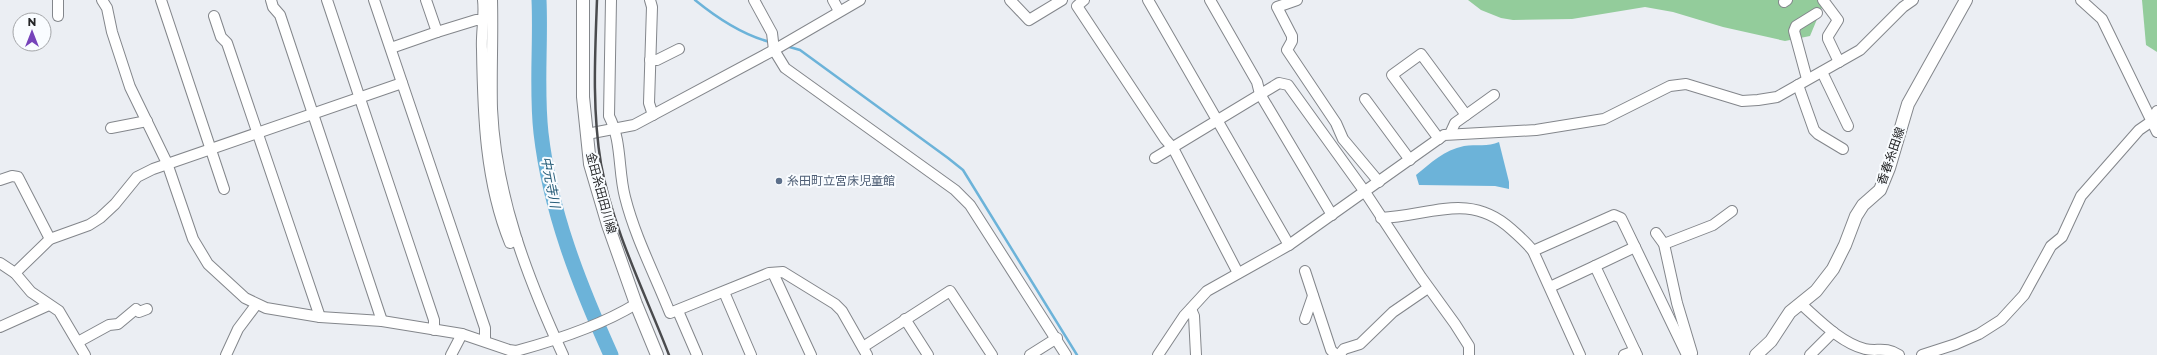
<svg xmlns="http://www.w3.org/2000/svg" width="2157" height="355" font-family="Montserrat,'Noto Sans JP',sans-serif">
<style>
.forest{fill:#93cc9b}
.water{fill:#6cb3d9}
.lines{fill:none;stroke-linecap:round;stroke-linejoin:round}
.stream{stroke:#6cb3d9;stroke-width:2.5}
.river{stroke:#6cb3d9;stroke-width:15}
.minor-casing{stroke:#83868b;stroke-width:12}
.major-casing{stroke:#83868b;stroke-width:14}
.minor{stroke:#fff;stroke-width:10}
.major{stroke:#fff;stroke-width:12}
.rail{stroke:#4a4b4e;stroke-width:2.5}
.service-dot{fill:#5c6f8a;stroke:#f9fcff;stroke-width:1.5}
.labels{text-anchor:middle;stroke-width:4;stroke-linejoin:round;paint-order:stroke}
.street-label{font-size:12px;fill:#242527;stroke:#f9fcff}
.service-label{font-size:12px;fill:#4e5e75;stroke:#f9fcff;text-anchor:start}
.water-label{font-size:13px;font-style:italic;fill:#265c78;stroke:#f9fcff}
</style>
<rect width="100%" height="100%" fill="#ebeef3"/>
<g class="forest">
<path d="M1468,0H1825L1810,36L1785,41L1723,27L1673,12L1645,7L1572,19L1513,20L1501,18L1481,10Z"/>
<path d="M2142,0H2157V52L2146,45Z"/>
</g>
<path class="water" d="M1499,142L1509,182V189L1495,186L1419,185L1416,175C1431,163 1444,150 1464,146C1476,144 1488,147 1499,142Z"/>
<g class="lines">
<g class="stream">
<path d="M695,0C717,18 743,35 770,42"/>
<path d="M786,46L800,50L948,158L963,170L1077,355"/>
</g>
<path class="river" d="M539,0C541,44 536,89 541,133C550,211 579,284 611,355"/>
<g class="minor-casing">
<g id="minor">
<path d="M102,0L107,8L112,32L130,87L167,163L193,239L208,264L245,298L266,308L320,317L382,321L462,334L509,350L516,351C557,340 600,326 636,304"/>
<path d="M161,0L224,189"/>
<path d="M271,0L273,7L280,15L382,321"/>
<path d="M327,0L434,320V330"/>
<path d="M374,0L485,328V341"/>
<path d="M483,0C485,16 481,33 482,49C483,114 485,182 510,243L517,240"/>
<path d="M492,0C493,36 491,73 492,109C496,196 527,277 563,355"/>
<path d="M611,0L609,116C622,141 618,170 625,197C635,237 655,275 670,313L769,273L783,272L835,304L842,311L867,355"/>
<path d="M650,0L652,7L649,103L653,115"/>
<path d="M754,0L772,33L774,50L785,68L955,190L970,205L1066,355"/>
<path d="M833,0L839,11"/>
<path d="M1010,0L1029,20L1062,0"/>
<path d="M1084,0L1077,6L1165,139L1173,148L1238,273"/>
<path d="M1148,0L1289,245"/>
<path d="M1210,0L1257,82L1260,94L1332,215"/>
<path d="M1297,0L1277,7L1292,36V41L1287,50L1336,123L1343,139L1379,182"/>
<path d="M1823,0L1838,20L1828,36V39L1839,62"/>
<path d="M2081,0L2102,19L2157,132"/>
<path d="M1784,2L1787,0"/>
<path d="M58,16V0"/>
<path d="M214,16L221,37L227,43L320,317"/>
<path d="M437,32L476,20H482"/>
<path d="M391,48L437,32L426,0"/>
<path d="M650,60H657L679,49"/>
<path d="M1822,72L1848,126"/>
<path d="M1807,79L1794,31L1796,26L1817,13"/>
<path d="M1798,85L1814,130L1818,134L1843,149"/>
<path d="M1365,99L1410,160"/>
<path d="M111,128L147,121"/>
<path d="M587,134L634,125L774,50L860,0"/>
<path d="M1450,134L1455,123L1494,95"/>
<path d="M1439,139L1392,75L1421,54L1466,115"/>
<path d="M1155,158L1279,83L1288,85L1365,192L1421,277L1455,324L1469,346V355"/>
<path d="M0,180L12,176L18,177L50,239"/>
<path d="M1381,218C1430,216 1469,191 1511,229C1519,236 1527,243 1533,251L1580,355"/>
<path d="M1656,233L1664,244L1677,303L1692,353L1690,355"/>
<path d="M1664,244L1713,225L1732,211"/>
<path d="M1533,251L1614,215L1621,218L1687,355"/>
<path d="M0,263L15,273L31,292L59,311L85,355"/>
<path d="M1595,266L1635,247"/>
<path d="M1305,271L1331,350L1336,355"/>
<path d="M15,273L50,239L89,225L100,218L115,204L137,177L153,169L402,83"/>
<path d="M773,273L811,355"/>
<path d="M1550,287L1595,266L1635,351"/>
<path d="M724,292L751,355"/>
<path d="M1801,304C1819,320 1841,343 1865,349C1877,352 1885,346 1899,355"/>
<path d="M1191,309L1194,316L1196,355"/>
<path d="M678,311L697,355"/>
<path d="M905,319L928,355"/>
<path d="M1305,319L1313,296"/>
<path d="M0,327L49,305"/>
<path d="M78,342L109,325L118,324L136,309L139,312L147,309"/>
<path d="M863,347L950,291L992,355"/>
<path d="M226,355L238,329L256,305"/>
<path d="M451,355L462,334"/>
<path d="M1030,355L1057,338"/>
<path d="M1158,355L1184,316L1207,291L1289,245L1444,135L1536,130L1604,119L1670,86L1686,84L1742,101L1758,100L1777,97L1860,50L1903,7L1913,0"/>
<path d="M1339,355L1344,349L1360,344L1393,312L1428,288"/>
<path d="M1624,355L1635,351L1637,355"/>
<path d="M1810,355L1833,332"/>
<path d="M1922,355L1956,344L1979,334L2001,320L2024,295L2051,246L2062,237L2081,196L2139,130L2152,121L2157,111"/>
</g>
</g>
<g class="major-casing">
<g id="major">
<path d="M583,0V97L590,164L608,225L636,304L657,355"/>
<path d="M1756,355L1771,341L1790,312L1816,291L1833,269L1845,245L1856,216L1863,205L1880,190L1889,168L1908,104L1966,0"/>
</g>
</g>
<use href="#minor" class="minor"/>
<use href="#major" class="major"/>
<path class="rail" d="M597,0C595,54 592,110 601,164C613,230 645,293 669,355"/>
</g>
<circle class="service-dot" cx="779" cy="181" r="4"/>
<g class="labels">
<g class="street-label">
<text transform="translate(1891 156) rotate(-71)" y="4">香春糸田線</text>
<text transform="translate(601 193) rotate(75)" y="4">金田糸田田川線</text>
</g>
<g class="service-label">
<text x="787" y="185">糸田町立宮床児童館</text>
</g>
<g class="water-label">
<text transform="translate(551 182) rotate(79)" y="5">中元寺川</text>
</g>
</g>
<g transform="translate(32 32)"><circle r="19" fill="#f9fcff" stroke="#a4a6a9"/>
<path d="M0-3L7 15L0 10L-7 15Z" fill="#7643ba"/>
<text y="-6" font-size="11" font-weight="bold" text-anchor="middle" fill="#242527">N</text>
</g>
</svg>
